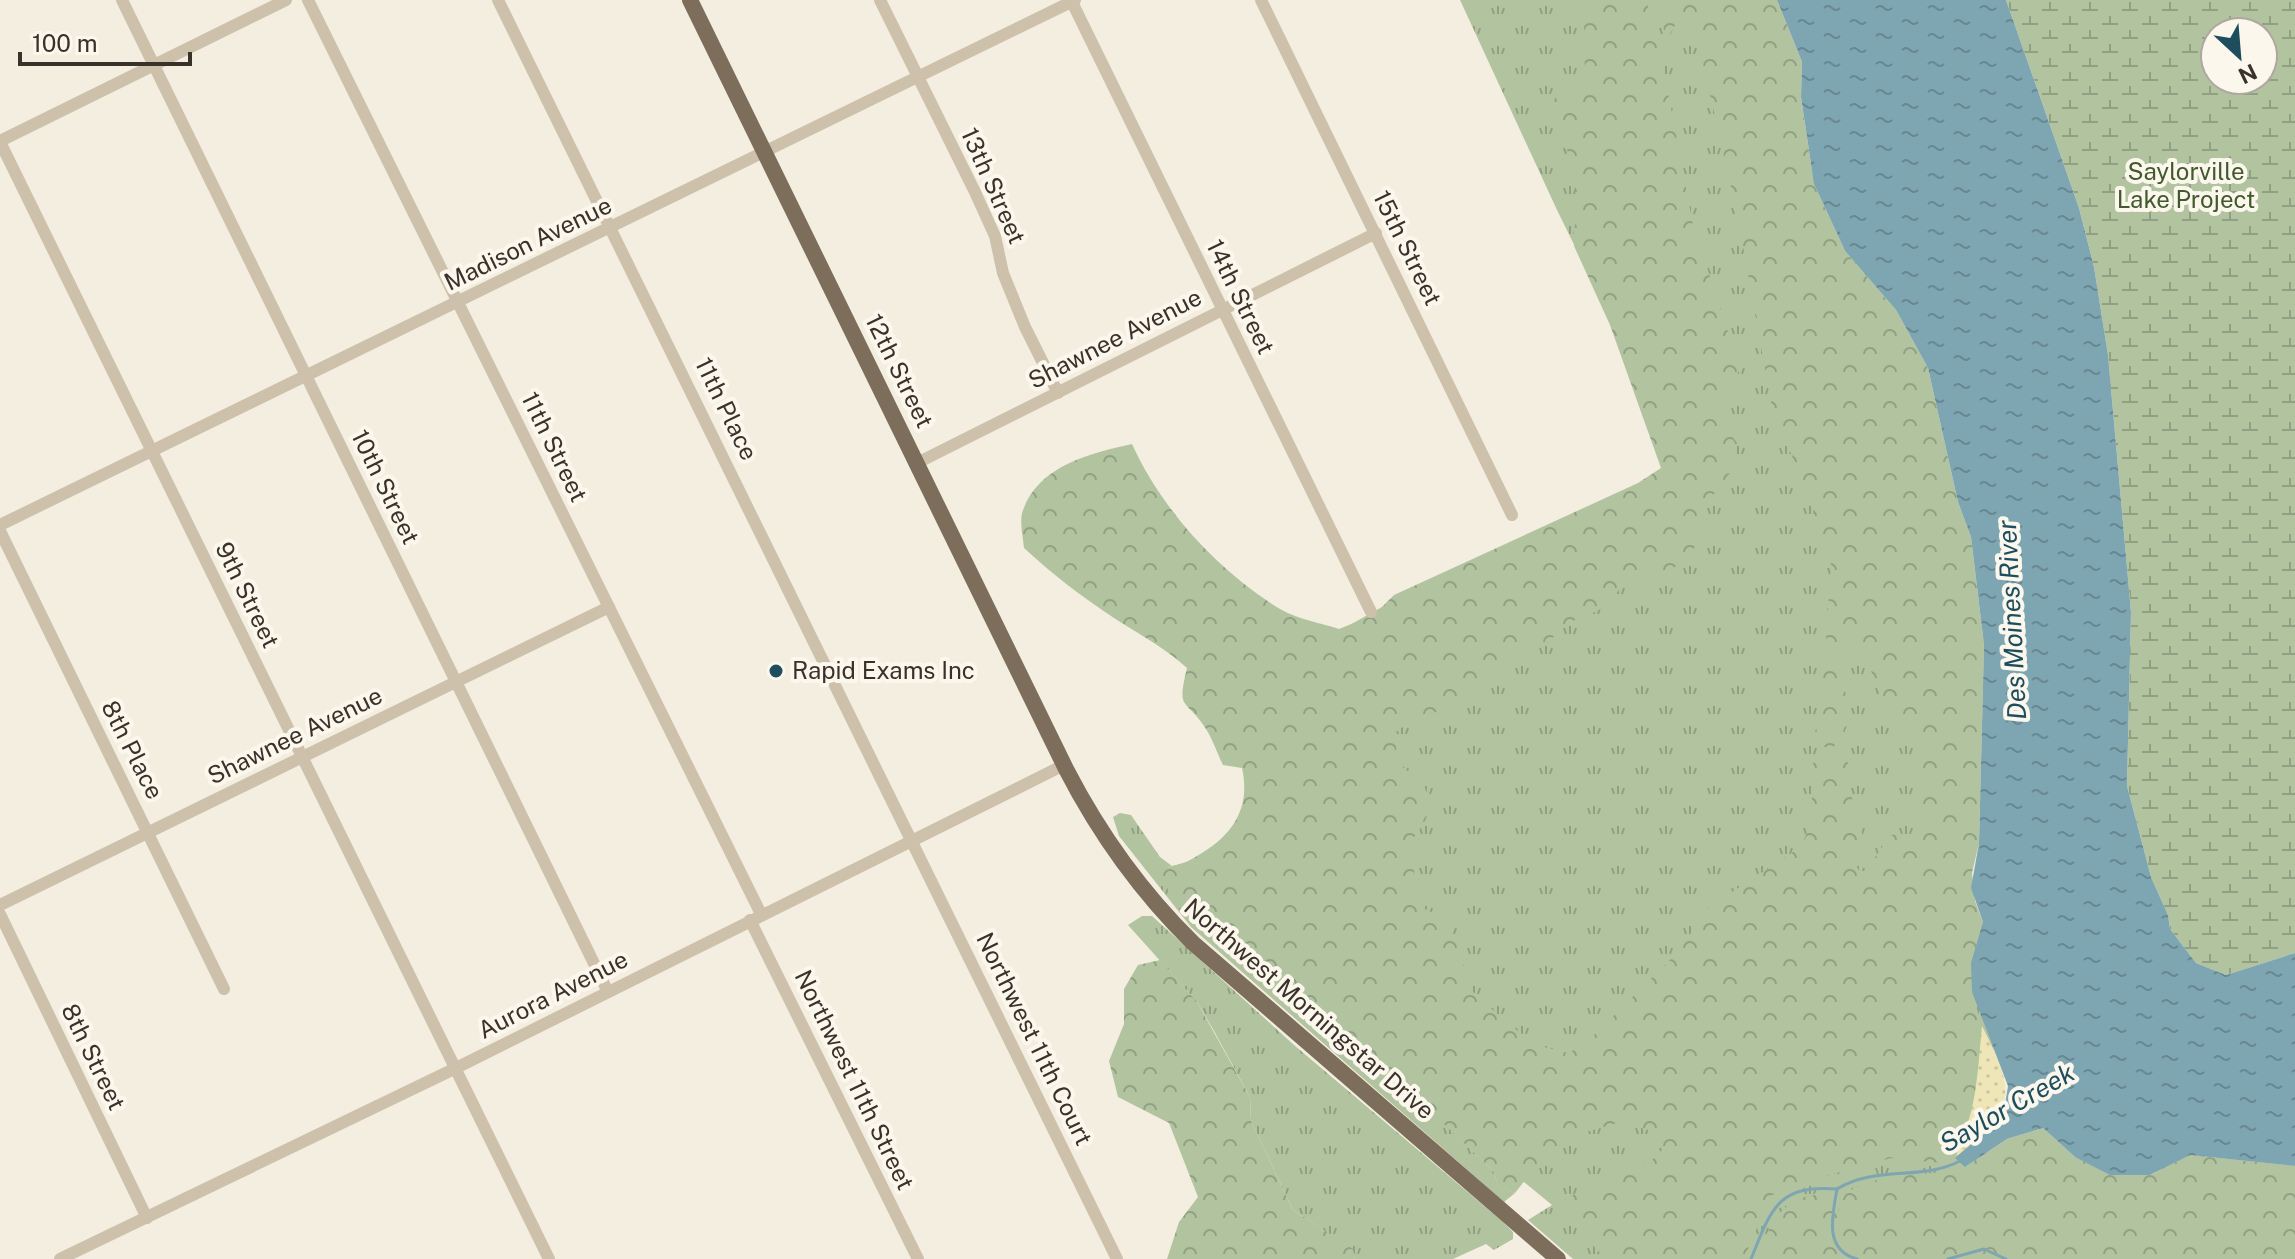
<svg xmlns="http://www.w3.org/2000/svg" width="2295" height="1259" font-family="'Public Sans',sans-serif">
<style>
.grass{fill:url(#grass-tufts)}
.forest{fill:url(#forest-crowns)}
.wetland{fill:url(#wetland-marsh);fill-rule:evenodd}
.sand{fill:url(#sand-dots)}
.water{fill:url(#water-ripples)}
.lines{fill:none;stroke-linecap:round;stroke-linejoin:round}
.stream{stroke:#7ea6b2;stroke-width:3}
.minor{stroke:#cdc1ab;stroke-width:12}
.major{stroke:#7d6d5b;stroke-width:16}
.poi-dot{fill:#1e4e5e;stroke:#fbf7ed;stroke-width:3}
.labels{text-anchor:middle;stroke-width:8;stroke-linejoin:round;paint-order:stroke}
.park-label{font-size:24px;fill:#41592d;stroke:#fbf7ed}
.street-label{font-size:24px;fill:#3a322a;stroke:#fbf7ed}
.poi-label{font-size:24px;fill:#3a322a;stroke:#fbf7ed;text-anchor:start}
.water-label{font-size:26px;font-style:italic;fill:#1e4e5e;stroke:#fbf7ed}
</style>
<defs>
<pattern id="grass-tufts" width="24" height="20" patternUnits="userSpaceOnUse" patternTransform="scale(2)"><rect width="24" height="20" fill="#b1c49f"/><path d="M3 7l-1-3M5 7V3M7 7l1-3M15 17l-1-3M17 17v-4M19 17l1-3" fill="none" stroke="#91a082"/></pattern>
<pattern id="forest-crowns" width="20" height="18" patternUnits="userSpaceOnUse" patternTransform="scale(2)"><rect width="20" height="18" fill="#b1c49f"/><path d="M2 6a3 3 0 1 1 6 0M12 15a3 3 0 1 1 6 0" fill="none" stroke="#91a082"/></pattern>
<pattern id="wetland-marsh" width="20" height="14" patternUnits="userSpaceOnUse" patternTransform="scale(2)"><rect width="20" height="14" fill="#b1c49f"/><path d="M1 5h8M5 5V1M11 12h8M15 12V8" fill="none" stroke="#91a082"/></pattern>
<pattern id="sand-dots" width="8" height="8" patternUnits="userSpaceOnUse" patternTransform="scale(2)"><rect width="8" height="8" fill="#efe6b7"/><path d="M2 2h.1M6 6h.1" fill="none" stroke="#cec69e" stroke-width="1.8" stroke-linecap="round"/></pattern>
<pattern id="water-ripples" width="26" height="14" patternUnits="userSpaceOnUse" patternTransform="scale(2)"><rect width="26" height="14" fill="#7ea6b2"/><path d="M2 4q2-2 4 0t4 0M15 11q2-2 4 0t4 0" fill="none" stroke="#688891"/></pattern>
</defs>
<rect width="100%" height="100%" fill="#f4eee0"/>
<g class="grass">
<path d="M1460,0H1777L1994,1051L1966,1167L1985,1152L2075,1157L2151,1175L2189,1155L2295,1166V1259H1573L1528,1220L1552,1205L1402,1082L1494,1172L1498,1186L1515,1193L1504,1202L1191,927L1119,836L1113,817L1120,813L1131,815L1160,857L1172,866L1168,867L1381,815L1303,651L1382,607L1683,466L1557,210Z"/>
<path d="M1142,916H1152L1294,1045L1503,1222L1513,1232V1239L1494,1250L1486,1244L1453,1259H1355L1352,1249L1293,1210L1251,1121L1250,1097L1214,1031L1197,1002L1128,925Z"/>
</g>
<g class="forest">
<path d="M1590,0H1646L1658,39L1693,225L1740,369L1728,391L1715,402V414L1737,443L1732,470L1708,502L1693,552L1669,572L1623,584C1603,613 1601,609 1570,622C1561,626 1556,637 1547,642C1534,648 1519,651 1506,657C1491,664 1489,679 1479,690C1463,708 1419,713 1396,732C1396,743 1395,753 1401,763C1410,779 1438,786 1427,816C1424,825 1415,835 1410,843L1419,906L1449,921L1472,991L1508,1024L1540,1046L1568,1053L1584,1045L1677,953L1709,907L1802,846L1813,815L1810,769L1819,753L1842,752L1848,763L1847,781L1862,833L1855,863L1859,871H1866L1890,835L1911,834L1920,822L1921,753L1914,734L1892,719L1864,655L1856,648L1841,656L1838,664C1845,694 1860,724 1832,748L1817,746L1813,740L1821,710L1831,565L1809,497L1772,408L1737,213L1700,51L1689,24L1677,21L1667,40L1655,0H1777L1802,62L1801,97L1814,184L1845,251L1896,310L1928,368L1958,502L1971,537L1984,645L1979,843L1972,873L1975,901L1983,922L1972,992L1982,1026L1979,1086L1970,1124L1955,1158L1939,1163L1891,1158L1808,1181L1770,1196L1744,1259H1606L1561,1212L1558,1203L1617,1172L1650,1162L1663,1149L1658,1133L1621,1122L1579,1134L1544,1156L1515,1193L1498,1187L1494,1172L1391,1073L1168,890L1162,874C1170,864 1179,866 1190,860C1228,840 1252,813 1242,768L1223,765C1217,753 1213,740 1206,729C1186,697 1176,713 1187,668C1164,647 1140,635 1114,618C1082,597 1052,574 1024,548C1023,537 1019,520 1023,510C1039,465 1092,453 1132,444C1162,510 1218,571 1280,609C1297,619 1321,623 1339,629L1374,615L1394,595L1638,483L1661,468L1610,325L1574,246V227L1580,215L1569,156L1553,103L1557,93L1568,95L1585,87L1584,17Z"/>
<path d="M1160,960L1197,1002L1250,1097L1251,1121L1293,1210L1353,1249L1355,1259H1167L1179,1222L1198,1197L1169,1123L1118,1097L1109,1061L1124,1024V989L1138,965Z"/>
<path d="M2043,1128L2075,1157L2151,1175L2189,1155L2295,1166V1259H1757C1770,1221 1785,1191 1830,1195L1838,1212C1840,1206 1842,1198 1846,1194C1866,1174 1931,1174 1960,1171L1975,1184L1979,1179L1965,1167L2007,1139Z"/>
</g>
<path class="wetland" d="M2006,0H2295V953L2226,975L2196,963L2170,929L2168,915L2151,877L2127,786L2131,612L2108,355L2094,267L2079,208ZM2215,32H2263V80H2215Z"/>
<path class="sand" d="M1982,1026C2018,1097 2015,1107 1955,1158C1977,1108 1977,1079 1982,1026Z"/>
<path class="water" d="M1777,0H2006L2079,208L2094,267L2108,355L2131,612L2127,786L2151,877L2168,915L2170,929L2196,963L2226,975L2295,953V1166L2190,1155L2150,1175H2110L2075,1157L2043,1128L2007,1139L1965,1167L1955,1158L1994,1125L2005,1105L2008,1086L1972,992L1971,963L1983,922L1971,888L1979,843L1984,645L1971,537L1958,502L1928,368L1896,310L1845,251L1814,184L1801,97L1802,62Z"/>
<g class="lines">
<g class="stream">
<path d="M1751,1259C1771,1210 1777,1184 1837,1189"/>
<path d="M1857,1259C1824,1250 1832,1217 1837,1189C1876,1165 1922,1181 1960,1161"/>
<path d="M1948,1259L1984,1249L2006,1259"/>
</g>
<g class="minor">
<path d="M122,0L608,992"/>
<path d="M308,0L761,914"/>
<path d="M498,0L1117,1259"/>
<path d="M880,0L975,192L995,236L1003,273L1025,327L1058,393"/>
<path d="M1071,0L1371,612"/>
<path d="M1261,0L1512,515"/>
<path d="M0,141L286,0"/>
<path d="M0,142L549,1259"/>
<path d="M917,463L1376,233"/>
<path d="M0,525L1075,0"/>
<path d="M0,531L224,989"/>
<path d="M0,905L609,607"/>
<path d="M0,914L147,1218"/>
<path d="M750,920L918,1259"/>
<path d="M60,1259L454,1069L1064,765"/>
</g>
<path class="major" d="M690,0L1066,769C1099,833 1141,892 1193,943L1558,1259"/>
</g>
<circle class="poi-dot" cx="776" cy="671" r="8"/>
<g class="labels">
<g class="park-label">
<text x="2186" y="180">Saylorville<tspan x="2186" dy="28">Lake Project</tspan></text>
</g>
<g class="street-label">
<text transform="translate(993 186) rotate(66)" y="8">13th Street</text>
<text transform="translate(528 244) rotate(-26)" y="8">Madison Avenue</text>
<text transform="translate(1407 248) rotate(64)" y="8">15th Street</text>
<text transform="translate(1240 297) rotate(64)" y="8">14th Street</text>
<text transform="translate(1115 339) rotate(-27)" y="8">Shawnee Avenue</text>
<text transform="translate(899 371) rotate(64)" y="8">12th Street</text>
<text transform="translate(726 409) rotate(64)" y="8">11th Place</text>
<text transform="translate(554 447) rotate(64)" y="8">11th Street</text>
<text transform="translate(385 487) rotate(64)" y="8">10th Street</text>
<text transform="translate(247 595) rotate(64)" y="8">9th Street</text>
<text transform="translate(295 736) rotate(-26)" y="8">Shawnee Avenue</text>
<text transform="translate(132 750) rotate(63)" y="8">8th Place</text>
<text transform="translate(553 995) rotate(-27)" y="8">Aurora Avenue</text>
<text transform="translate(1309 1009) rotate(41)" y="8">Northwest Morningstar Drive</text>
<text transform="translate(1034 1039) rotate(64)" y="8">Northwest 11th Court</text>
<text transform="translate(93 1057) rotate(64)" y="8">8th Street</text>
<text transform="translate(854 1080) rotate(64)" y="8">Northwest 11th Street</text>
</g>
<g class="poi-label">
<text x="792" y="679">Rapid Exams Inc</text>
</g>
<g class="water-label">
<text transform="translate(2012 620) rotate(-93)" y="9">Des Moines River</text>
<text transform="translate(2007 1108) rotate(-30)" y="9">Saylor Creek</text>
</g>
</g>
<g transform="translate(2239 56) rotate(154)"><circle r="38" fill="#fbf7ed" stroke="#aea89f" stroke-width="2"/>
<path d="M0-6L14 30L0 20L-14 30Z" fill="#1e4e5e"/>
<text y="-12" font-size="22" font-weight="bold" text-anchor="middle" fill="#3a322a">N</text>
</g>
<path d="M20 52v12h170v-12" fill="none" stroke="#3a322a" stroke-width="4"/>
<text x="32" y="52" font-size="24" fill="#3a322a" stroke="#fbf7ed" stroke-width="6" paint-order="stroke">100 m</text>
</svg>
